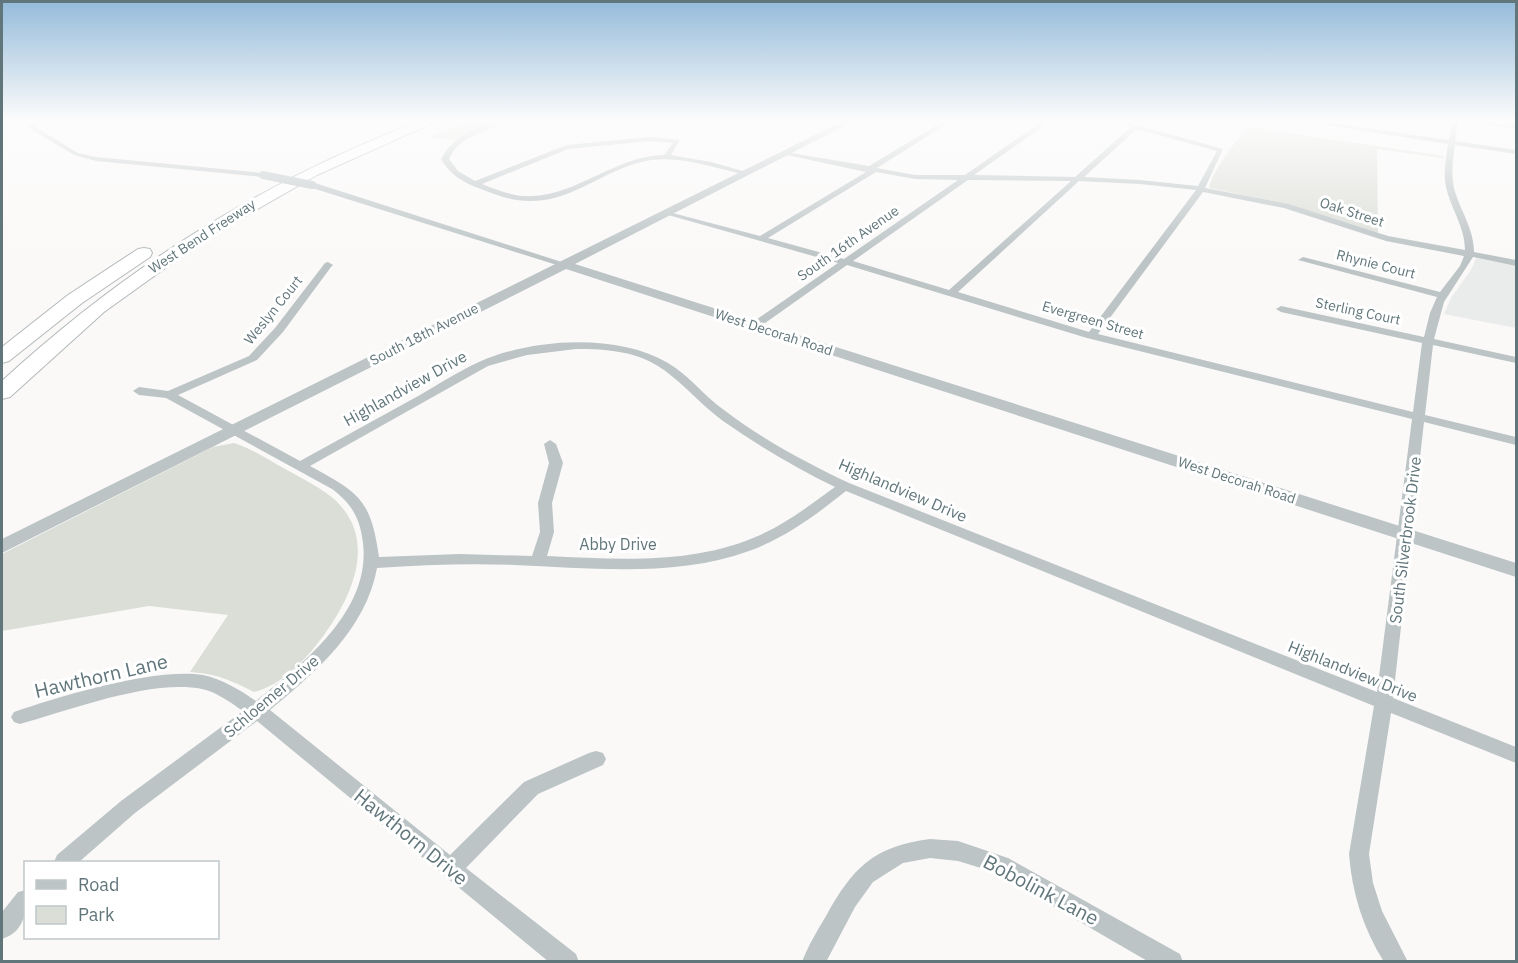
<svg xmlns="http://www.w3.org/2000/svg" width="1518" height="963" font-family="'IBM Plex Sans',sans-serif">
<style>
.built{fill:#eaebeb}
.green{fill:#dbded7}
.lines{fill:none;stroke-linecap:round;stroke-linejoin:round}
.motorway-casing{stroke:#b3b9bb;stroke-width:2}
.minor{fill:#bcc4c6;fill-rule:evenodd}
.tertiary{fill:#bcc4c6;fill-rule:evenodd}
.motorway{fill:#fff;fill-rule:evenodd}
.minor-bridge{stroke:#bcc4c6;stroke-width:8}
.labels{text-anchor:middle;stroke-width:6;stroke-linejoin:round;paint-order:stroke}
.far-street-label{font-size:14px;fill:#61767b;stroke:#fff}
.street-label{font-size:16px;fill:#61767b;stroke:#fff}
.near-street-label{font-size:20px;fill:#61767b;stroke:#fff}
</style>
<rect width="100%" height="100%" fill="#faf9f8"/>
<path class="built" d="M1476,258L1516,266V328L1444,314L1451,298L1471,270Z"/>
<g class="green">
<path d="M466,122H495L456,140L428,137Z"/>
<path d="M1248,127L1444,156V158L1377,149L1378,233L1292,205L1209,188C1212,172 1236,140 1248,127Z"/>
<path d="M234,443C253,449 270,461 287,470C303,479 320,487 334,499C378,539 353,595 324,635C307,658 283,685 254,692C230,680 217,674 190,672L228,615L149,606L2,631V554L213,447Z"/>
</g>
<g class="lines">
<g class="motorway-casing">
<g id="motorway">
<path d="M417,122H435L317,175L207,238L104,312L10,397L2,399V381C126,267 260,183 417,122Z"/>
<path d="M144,248L150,249L152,253L150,257L82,303L9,361L2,363V347L68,295L138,249Z"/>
</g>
</g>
<g class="minor">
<path d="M31,122H42L34,126L78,153L96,157L263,173L267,175L263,177L96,161L74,155L29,128Z"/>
<path d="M506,122C485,133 460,135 449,159L458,171L475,181L567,145L650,137L680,140L671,155L711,162L750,173L746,175C716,168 682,156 651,160C608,166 574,202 530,201C512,201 496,195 481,189C464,183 450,175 441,159C453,136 481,122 506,122ZM650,141L673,143L664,155C615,156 578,195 531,196C514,197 498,190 482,184L568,149Z"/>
<path d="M942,122H950L877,168L915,175H965L1041,122H1049L974,175L1075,177L1131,127L1115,122H1126L1223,149L1205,188L1289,204L1388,236L1465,250C1465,227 1451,209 1446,187C1443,173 1446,158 1448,144L1306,122H1324L1449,140L1452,122H1458L1455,141L1516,150V154L1455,145C1453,159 1451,174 1454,188C1460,211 1474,228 1474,252L1516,260V266L1473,257L1444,302L1434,339L1516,357V363L1433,345L1425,415L1516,437V445L1424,422L1393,698L1516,747V763L1391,713L1369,854L1373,883L1382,911L1408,962H1384C1363,928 1352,893 1349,854L1374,706L846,491C816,515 785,538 749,551C674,578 592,568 514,565C468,563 423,565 377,568C366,629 316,672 270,710L450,855L524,782L589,753L596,751L603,753L606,759L603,765L538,794L466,868L576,954L579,962H549L257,721L135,813L79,862H54L57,855L121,801L243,711C231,703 217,692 202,689C151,679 71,710 20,724L14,722L11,717L14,712C59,696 157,667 203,675C222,679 240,690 256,701C304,663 371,611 363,543C360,518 352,504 332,489L166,398L139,395L133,391L139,387L168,391L249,356L275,328L325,263L328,262L333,265L331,267L283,332L257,360L178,395L300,461C340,439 380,417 420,395C439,384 459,371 479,362C532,338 618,333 668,363C689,375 704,396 724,410C762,439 805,462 849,483L1377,692L1412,419L1087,338L847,265L758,328H750V324L838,263L661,213L665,211L760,236L866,172L787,155L785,152L869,166ZM1137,129L1217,151L1198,186L1140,180L1084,177ZM876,172L915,179L958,180L844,259L768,238ZM968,180L1071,181L949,290L853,261ZM1079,181L1140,184L1196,190L1089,332L958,292ZM1203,192L1284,208L1386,241L1464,256L1460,266L1440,292L1303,257L1298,260L1437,297L1430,313L1424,337L1281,306L1276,309L1281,312L1422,343L1413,412L1098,334ZM576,349C607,349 638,351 664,370C685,385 702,406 723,421C759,446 796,468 835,487C809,506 783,526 753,538C688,565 615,559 547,556L554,532L552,503L563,463L556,444L550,440L544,444L549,463L538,503L540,532L532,556L460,554L379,557C371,500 360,493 310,466L488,366L527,355Z"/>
<path d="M1481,122L1516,125V129L1484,124Z"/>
<path d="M309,183H315L568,264L560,266L309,187Z"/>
<path d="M930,839L958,841L1008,858L1180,954L1183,962H1149L994,872L958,861L930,858L903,863L873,882L855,907L826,962H802C808,946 817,931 826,916C852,869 873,846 930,839Z"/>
<path d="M26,890C26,911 26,931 2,939V912L18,892Z"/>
</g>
<path class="tertiary" d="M841,122H852L575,264L1516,563V577L566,269L2,553V539Z"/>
<use href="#motorway" class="motorway"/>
<path class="minor-bridge" d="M263,175L312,185"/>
</g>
<linearGradient id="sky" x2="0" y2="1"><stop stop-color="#94bbda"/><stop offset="0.47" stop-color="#fdfcfc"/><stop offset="1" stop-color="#fdfcfc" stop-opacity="0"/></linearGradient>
<rect width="1518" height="257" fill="url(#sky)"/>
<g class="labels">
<g class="far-street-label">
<text transform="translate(1352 212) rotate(18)" y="5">Oak Street</text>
<text transform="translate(202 236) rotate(-33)" y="5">West Bend Freeway</text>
<text transform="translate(848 243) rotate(-35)" y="5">South 16th Avenue</text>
<text transform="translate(1376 264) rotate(14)" y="5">Rhynie Court</text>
<text transform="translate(273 310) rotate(-51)" y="5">Weslyn Court</text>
<text transform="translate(1358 311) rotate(12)" y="5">Sterling Court</text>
<text transform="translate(1093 320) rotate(16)" y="5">Evergreen Street</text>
<text transform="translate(774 332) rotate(18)" y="5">West Decorah Road</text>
<text transform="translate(424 334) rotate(-27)" y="5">South 18th Avenue</text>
<text transform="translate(1237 480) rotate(18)" y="5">West Decorah Road</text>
</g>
<g class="street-label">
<text transform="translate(405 388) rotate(-29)" y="6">Highlandview Drive</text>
<text transform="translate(903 490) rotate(23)" y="6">Highlandview Drive</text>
<text transform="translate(1405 540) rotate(-83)" y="6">South Silverbrook Drive</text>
<text x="618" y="550">Abby Drive</text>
<text transform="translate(1353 671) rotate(22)" y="6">Highlandview Drive</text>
<text transform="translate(271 696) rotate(-40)" y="6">Schloemer Drive</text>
</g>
<g class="near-street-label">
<text transform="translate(101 676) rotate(-13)" y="7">Hawthorn Lane</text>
<text transform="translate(411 837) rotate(39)" y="7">Hawthorn Drive</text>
<text transform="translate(1041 890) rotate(28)" y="7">Bobolink Lane</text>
</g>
</g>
<rect width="1518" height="963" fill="none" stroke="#61767b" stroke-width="6"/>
<rect x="24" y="861" width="195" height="78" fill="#ffffff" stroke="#c0c8ca" stroke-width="1.5"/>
<rect x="36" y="880" width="30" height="9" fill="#bcc4c6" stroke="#c0c8ca" stroke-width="1.5"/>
<text x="78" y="891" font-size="18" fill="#61767b">Road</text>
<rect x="36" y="906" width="30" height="18" fill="#dbded7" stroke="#c0c8ca" stroke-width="1.5"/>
<text x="78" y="921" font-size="18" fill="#61767b">Park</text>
</svg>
